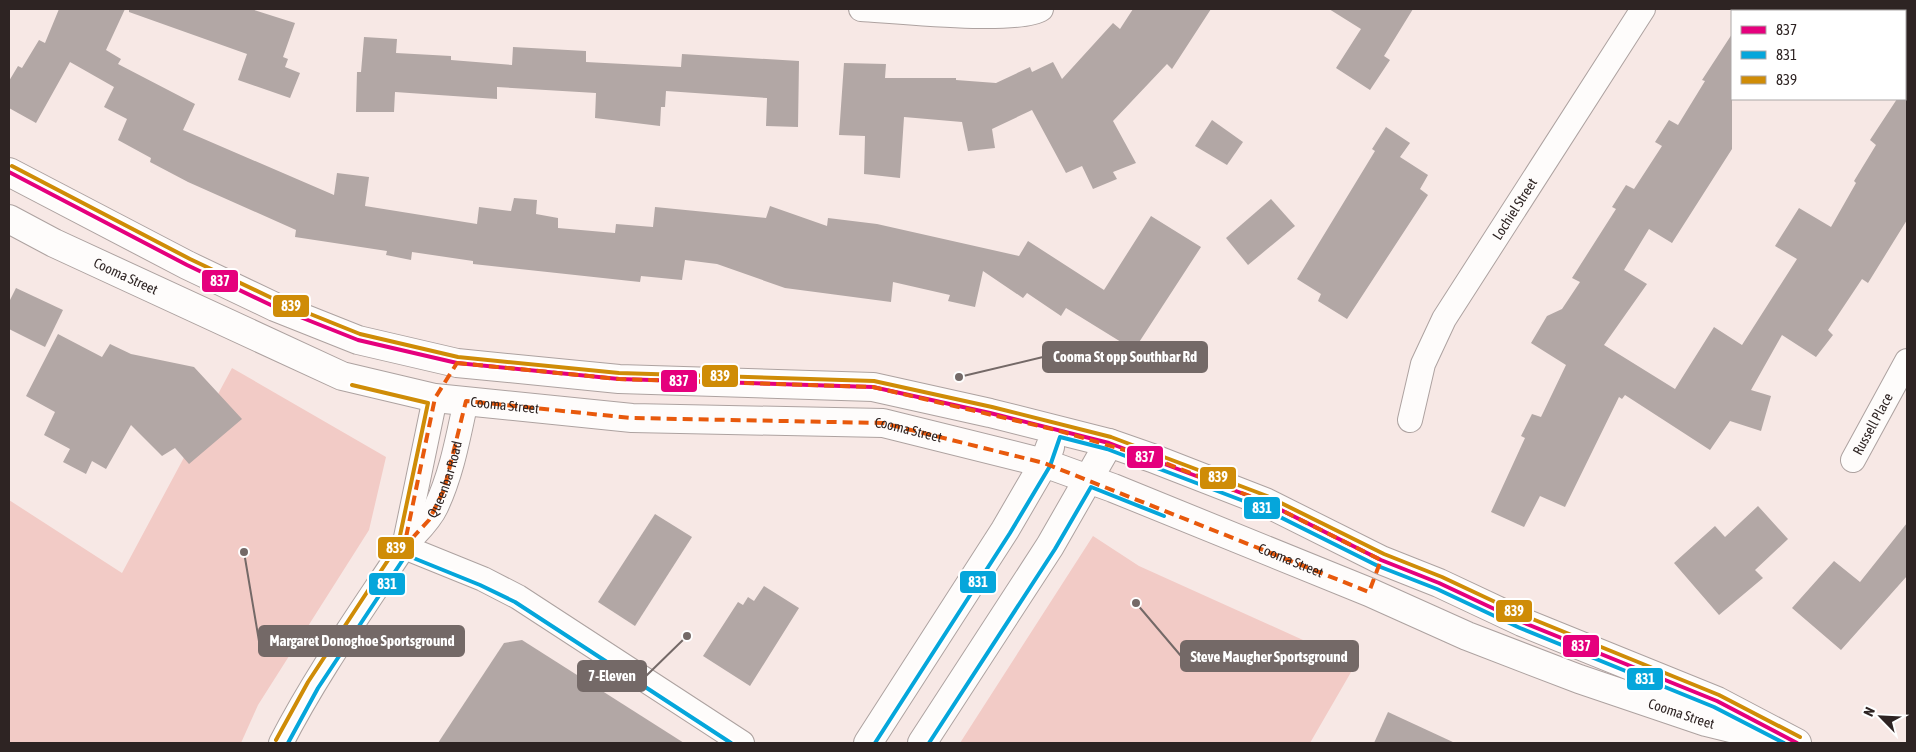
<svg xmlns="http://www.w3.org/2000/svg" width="1916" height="752" font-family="'Asap Condensed',sans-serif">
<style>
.green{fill:#f2cbc6}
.building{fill:#b2a7a5}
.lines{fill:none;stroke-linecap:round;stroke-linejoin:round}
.street-casing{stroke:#ada2a0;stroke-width:26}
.secondary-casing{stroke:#ada2a0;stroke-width:30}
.street{stroke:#fefcfb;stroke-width:24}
.secondary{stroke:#fefcfb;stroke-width:28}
.bus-1-casing{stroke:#fff;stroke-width:8}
.bus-2-casing{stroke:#fff;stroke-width:8}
.bus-3-casing{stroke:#fff;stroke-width:8}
.bus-1{stroke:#e5007d;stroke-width:4}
.bus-2{stroke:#05a6db;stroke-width:4}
.bus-3{stroke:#cf8c07;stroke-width:4}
.marked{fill:none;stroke:#e8590c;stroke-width:4;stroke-dasharray:10 6;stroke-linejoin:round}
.labels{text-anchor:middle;stroke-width:5;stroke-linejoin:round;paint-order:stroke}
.street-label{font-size:14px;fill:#2e2423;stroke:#fff}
.leader{fill:none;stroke:#746967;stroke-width:2}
.callout-dot{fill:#746967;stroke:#fff;stroke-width:2}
.callout{fill:#746967;stroke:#746967;stroke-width:2}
.callout-label{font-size:15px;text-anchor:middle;font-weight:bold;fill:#fff}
.line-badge{stroke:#fff;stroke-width:2}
.badge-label{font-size:14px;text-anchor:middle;font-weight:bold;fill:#fff}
</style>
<rect width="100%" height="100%" fill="#f7e8e5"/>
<g class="green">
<path d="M232,368L386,457L369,530L258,705L241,743H9V500L122,573Z"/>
<path d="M1093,536L1139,566L1303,640L1354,667L1310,743H960Z"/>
</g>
<g class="building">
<path d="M59,9H125L106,50L121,59L118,64L195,104L183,130L334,195L337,173L369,177L365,206L477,224L479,207L511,211L514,198L537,200L536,214L558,218V228L615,233L616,224L653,227L655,207L766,218L770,206L827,226L828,218L877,224L1019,256L1028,241L1104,290L1151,216L1201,247L1134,350L1066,308L1061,316L1027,293L1023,298L983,271L975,307L948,301L950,295L893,282L891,302L785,288L717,264L685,260L682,280L641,276L640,282L473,264V261L412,252L411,260L386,255L387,251L295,237L296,230L188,182L150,162L151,158L118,140L127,119L104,107L114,87L70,62L36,123L9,108V81L18,66L22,68L39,40L45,43Z"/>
<path d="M129,9H251L295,23L283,57L288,59L285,67L300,73L290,98L238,80L247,54L129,12Z"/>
<path d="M1133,9H1211L1172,69L1167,64L1113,121L1136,163L1113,172L1117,179L1093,189L1082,166L1066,173L1032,110L992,129L995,148L968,151L962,122L904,117L900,178L864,174L865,136L839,135L844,63L886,64L885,78H956V80L996,83L1030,67L1032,72L1053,62L1062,79L1113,23L1120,29Z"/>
<path d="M1329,9H1413L1384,56L1390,60L1370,90L1336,68L1361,29Z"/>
<path d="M1732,34V149L1672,243L1649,229L1624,270L1647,284L1604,345L1675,389L1714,327L1742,345L1797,259L1775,246L1799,208L1831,227L1856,183L1854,181L1876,145L1870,140L1897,99H1905V87L1907,83V220L1868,283L1862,279L1828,330L1833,335L1816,357L1782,335L1751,390L1771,396L1761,431L1730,421L1710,450L1625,395L1622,399L1619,397L1565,507L1540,496L1524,527L1491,512L1525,438L1521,436L1532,414L1541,417L1566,365L1531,343L1547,316L1562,309L1580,282L1572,278L1616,209L1612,207L1626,185L1634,189L1662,146L1655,142L1669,120L1678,125L1705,81L1702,80Z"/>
<path d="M364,37L397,39L396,53L451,56V60L512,65L513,47L586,51V62L681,67L682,54L799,61L798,127L766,126L767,98L666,91L665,107H661L660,126L595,118L596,93L497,87V99L395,92L394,112H356L357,72H361Z"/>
<path d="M1212,120L1243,142L1227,165L1195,146Z"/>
<path d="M1386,127L1410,143L1400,157L1428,175L1420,189L1428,195L1347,319L1318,301L1321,294L1297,279L1375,151L1372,149Z"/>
<path d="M1271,199L1295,226L1248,265L1226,238Z"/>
<path d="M16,288L63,310L45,347L9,329V302Z"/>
<path d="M58,334L102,357L110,344L131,354L194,367L242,419L189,464L175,448L162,456L131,425L106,469L92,461L86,474L63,462L70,449L44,435L55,412L26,396Z"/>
<path d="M1758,506L1788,539L1755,570L1763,578L1719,615L1674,563L1715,526L1725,537Z"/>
<path d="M655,514L692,537L635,626L598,602Z"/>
<path d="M1907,523V576L1841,650L1792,608L1834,561L1860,582Z"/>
<path d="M764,586L799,608L750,686L703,656L738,602L743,605L748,597L754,601Z"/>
<path d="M522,640L684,743H438L504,643Z"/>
<path d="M1388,712L1455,743H1374Z"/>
</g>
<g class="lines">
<g class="street-casing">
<g id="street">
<path d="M861,9C894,11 1019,24 1041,9"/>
<path id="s1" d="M1410,420L1423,364L1444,319L1643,9"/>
<path id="s2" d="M1853,460L1907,361"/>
<path d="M404,547L483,579L518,597L742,743"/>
<path d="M404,547L435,398"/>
<path id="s3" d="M281,743C315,677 358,616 399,554C410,537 427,526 436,507C452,473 458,437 466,401"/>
</g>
</g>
<g class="secondary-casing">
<g id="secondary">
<path d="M9,172L187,265L275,307L358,340L457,363L619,379L873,387L990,413L1109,443L1152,458L1265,502L1381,560L1439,583L1522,622L1717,701L1797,743"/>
<path id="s4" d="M9,219L54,243L342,376L435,398L632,418L883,423L1044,463L1113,488L1369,592L1467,636L1579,679L1706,722L1759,735"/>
<path d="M868,743L1005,530L1044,463L1050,447"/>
<path d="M922,743L1050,546L1109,443"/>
</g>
</g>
<use href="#street" class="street"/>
<use href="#secondary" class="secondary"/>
<g class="bus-1-casing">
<path id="bus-1" d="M9,172L187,265L275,307L358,340L457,363L619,379L873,387L990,413L1109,443L1265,502L1381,560L1439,583L1522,622L1717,701L1797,743"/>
</g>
<g class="bus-2-casing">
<g id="bus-2">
<path d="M288,743L318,688L406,555L480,585L515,602L731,743"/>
<path d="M875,743L1010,533L1050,466L1060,437L1107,449L1262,508L1378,566L1437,589L1520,628L1714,707L1784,743"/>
<path d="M929,743L1055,549L1091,487L1164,516"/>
</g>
</g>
<g class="bus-3-casing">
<g id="bus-3">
<path d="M12,166L190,259L278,301L360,334L458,357L619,373L874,381L992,407L1111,437L1267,496L1384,554L1442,577L1525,616L1719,695L1800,737"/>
<path d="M276,740L308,682L398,545L428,403L352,385"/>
</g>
</g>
<use href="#bus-1" class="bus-1"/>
<use href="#bus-2" class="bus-2"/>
<use href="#bus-3" class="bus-3"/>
</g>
<path class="marked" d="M457,363L619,379L873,387L1056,430L1152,458L1265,502L1381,560L1369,592L1044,463L883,423L632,418L466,401L444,490L429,520L404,547L435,398Z"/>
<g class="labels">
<g class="street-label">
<text dy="5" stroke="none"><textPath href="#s1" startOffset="238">Lochiel Street</textPath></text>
<text dy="5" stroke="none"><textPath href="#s4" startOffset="130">Cooma Street</textPath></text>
<text dy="5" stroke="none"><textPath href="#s4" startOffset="534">Cooma Street</textPath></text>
<text dy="5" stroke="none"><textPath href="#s2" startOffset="41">Russell Place</textPath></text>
<text dy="5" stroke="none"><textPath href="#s4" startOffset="939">Cooma Street</textPath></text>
<text dy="5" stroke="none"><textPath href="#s3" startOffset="312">Queenbar Road</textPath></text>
<text dy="5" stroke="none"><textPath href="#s4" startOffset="1344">Cooma Street</textPath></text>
<text dy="5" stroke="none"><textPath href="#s4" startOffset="1764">Cooma Street</textPath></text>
</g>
</g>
<path class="leader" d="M959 377L1043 357M244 552L259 641M1136 603L1181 656M687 636L646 676"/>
<g class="callout-dot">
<circle cx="959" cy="377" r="5"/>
<circle cx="244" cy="552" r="5"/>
<circle cx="1136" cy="603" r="5"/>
<circle cx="687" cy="636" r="5"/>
</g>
<g class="callout">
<rect x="1043" y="342" width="164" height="30" rx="5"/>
<rect x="259" y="626" width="205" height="30" rx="5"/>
<rect x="1181" y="641" width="177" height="30" rx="5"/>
<rect x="578" y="661" width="68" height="30" rx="5"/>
</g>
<g class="callout-label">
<text x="1125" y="362">Cooma St opp Southbar Rd</text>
<text x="362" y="646">Margaret Donoghoe Sportsground</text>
<text x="1269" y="662">Steve Maugher Sportsground</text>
<text x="612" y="681">7-Eleven</text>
</g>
<g class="line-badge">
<rect x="201" y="269" width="38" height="24" rx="5" fill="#e5007d"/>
<rect x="272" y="294" width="38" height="24" rx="5" fill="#cf8c07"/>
<rect x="701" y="364" width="38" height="24" rx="5" fill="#cf8c07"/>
<rect x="660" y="369" width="38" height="24" rx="5" fill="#e5007d"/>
<rect x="1126" y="445" width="38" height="24" rx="5" fill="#e5007d"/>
<rect x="1199" y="466" width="38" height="24" rx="5" fill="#cf8c07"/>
<rect x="1243" y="496" width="38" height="24" rx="5" fill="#05a6db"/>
<rect x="377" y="536" width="38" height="24" rx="5" fill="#cf8c07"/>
<rect x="959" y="570" width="38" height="24" rx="5" fill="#05a6db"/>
<rect x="368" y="572" width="38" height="24" rx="5" fill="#05a6db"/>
<rect x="1495" y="599" width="38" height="24" rx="5" fill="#cf8c07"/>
<rect x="1562" y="634" width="38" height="24" rx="5" fill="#e5007d"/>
<rect x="1626" y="667" width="38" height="24" rx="5" fill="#05a6db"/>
</g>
<g class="badge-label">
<text x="220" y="286">837</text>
<text x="291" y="311">839</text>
<text x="720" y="381">839</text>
<text x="679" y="386">837</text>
<text x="1145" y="462">837</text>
<text x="1218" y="482">839</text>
<text x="1262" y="513">831</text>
<text x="396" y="553">839</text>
<text x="978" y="587">831</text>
<text x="387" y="589">831</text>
<text x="1514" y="616">839</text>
<text x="1581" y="651">837</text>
<text x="1645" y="684">831</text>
</g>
<rect width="1916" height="752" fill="none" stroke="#2e2423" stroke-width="20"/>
<rect x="1731" y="10" width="175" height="90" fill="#ffffff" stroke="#aba7a7"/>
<rect x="1741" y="26" width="25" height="8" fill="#e5007d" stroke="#aba7a7"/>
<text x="1776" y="35" font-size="15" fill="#2e2423">837</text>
<rect x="1741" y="51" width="25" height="8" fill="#05a6db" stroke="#aba7a7"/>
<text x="1776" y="60" font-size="15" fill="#2e2423">831</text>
<rect x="1741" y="76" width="25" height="8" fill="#cf8c07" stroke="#aba7a7"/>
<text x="1776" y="85" font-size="15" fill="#2e2423">839</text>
<g transform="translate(1881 717) rotate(294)" stroke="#ffffff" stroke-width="4" paint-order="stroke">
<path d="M0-4L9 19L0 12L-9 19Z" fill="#2e2423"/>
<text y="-8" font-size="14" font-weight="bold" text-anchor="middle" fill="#2e2423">N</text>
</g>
</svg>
